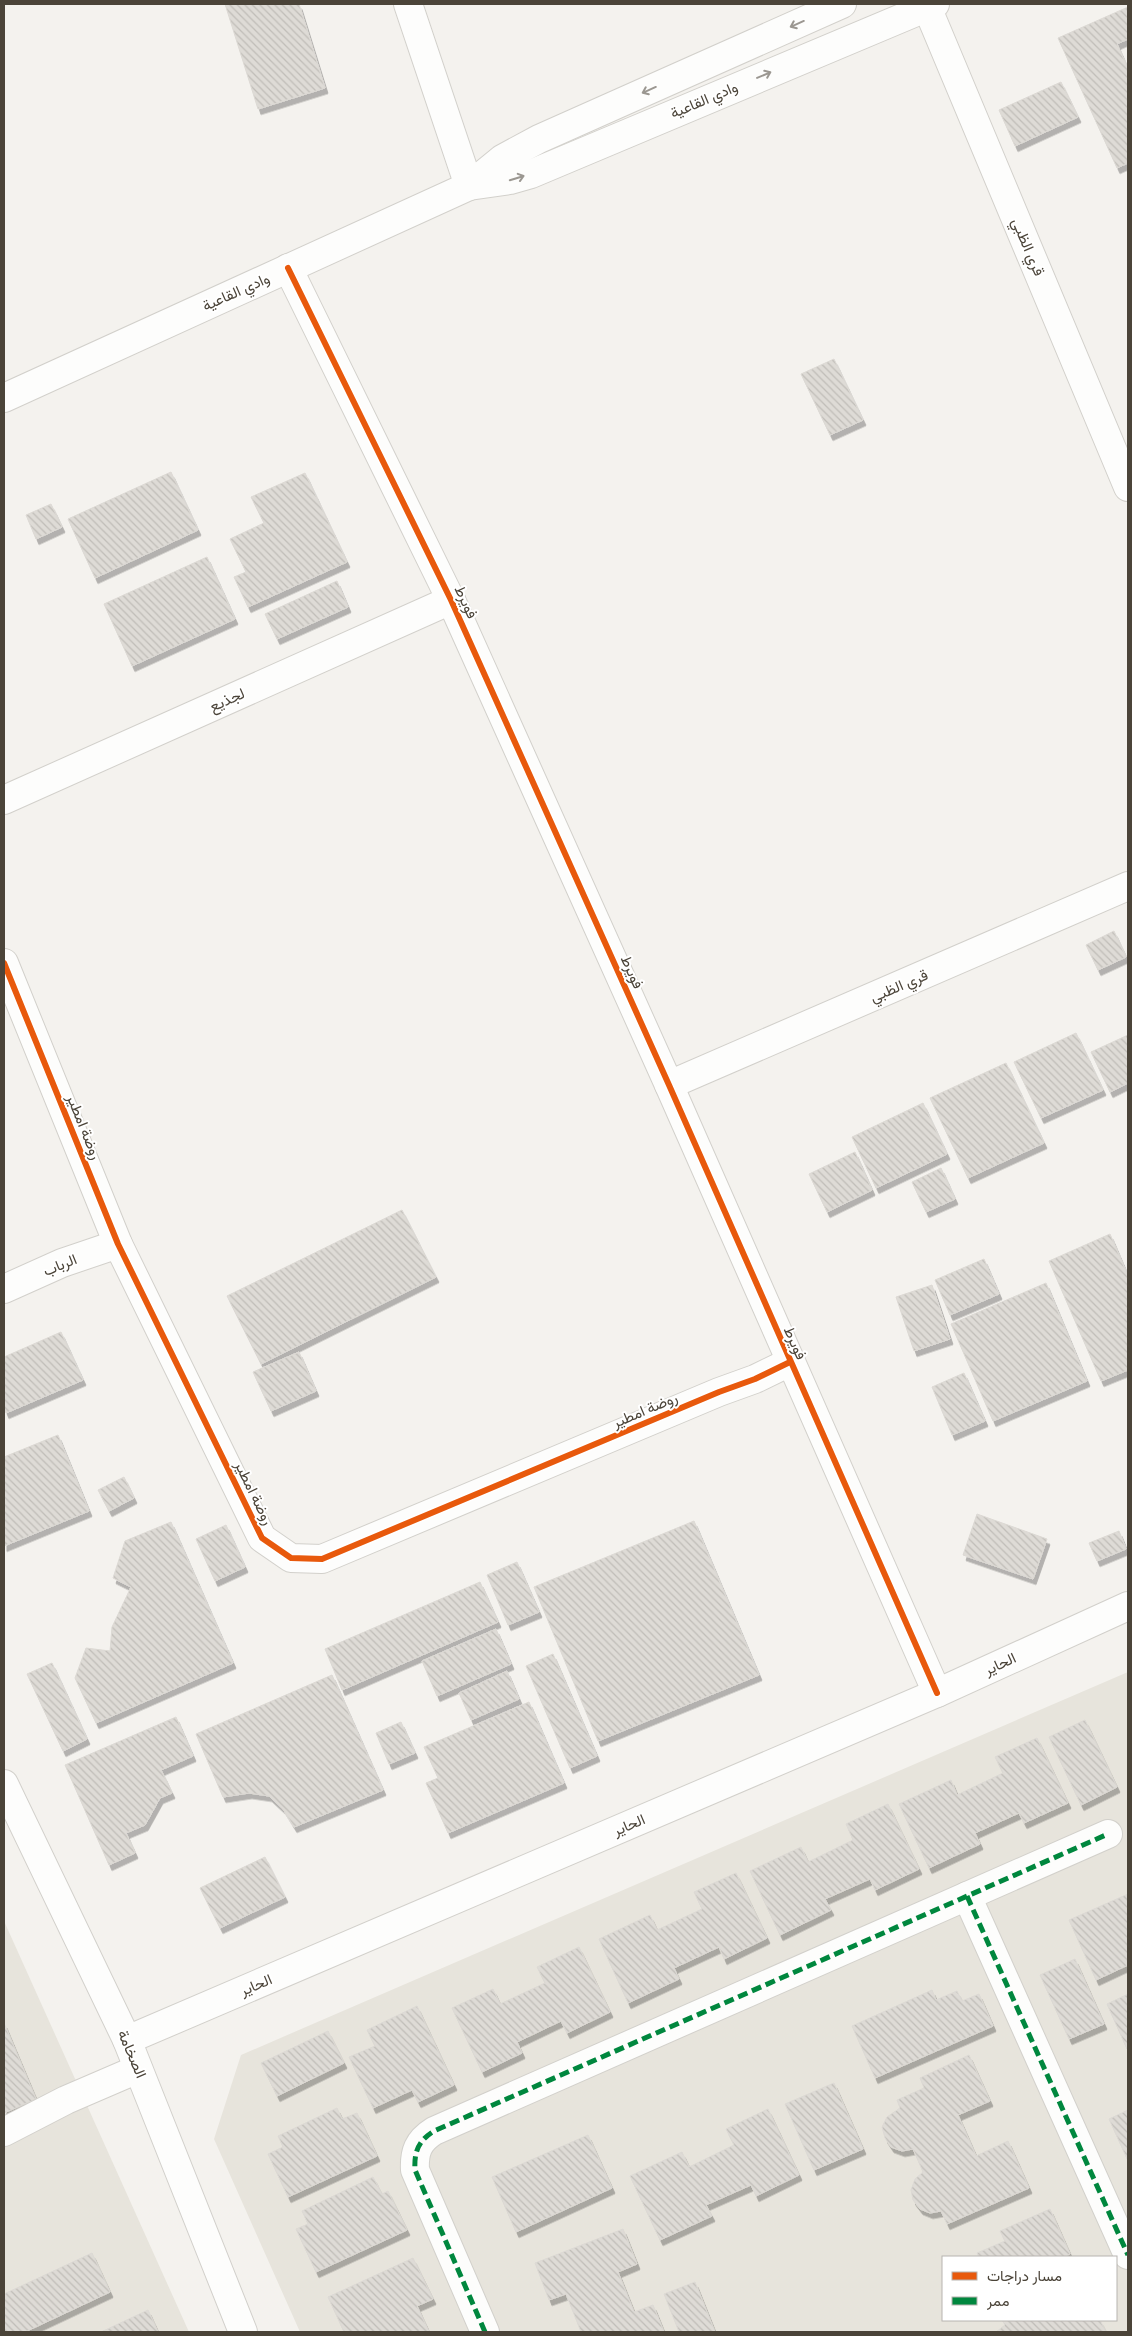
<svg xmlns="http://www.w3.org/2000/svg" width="1132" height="2336" font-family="'IBM Plex Sans',Vazirmatn,sans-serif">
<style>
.residential{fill:#e7e4dc;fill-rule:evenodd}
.building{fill:url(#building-back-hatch);stroke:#dcd9d4;filter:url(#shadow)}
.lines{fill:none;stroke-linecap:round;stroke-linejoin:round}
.minor-casing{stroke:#d2d0cb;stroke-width:30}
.minor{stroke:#fdfdfc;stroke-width:28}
.quiet{stroke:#00873e;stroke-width:5;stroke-dasharray:10 5;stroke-linecap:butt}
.cycleway-casing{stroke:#fff;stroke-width:9}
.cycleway{stroke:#e8590c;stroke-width:6}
.oneway{stroke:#9b9791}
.labels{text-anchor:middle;stroke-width:4;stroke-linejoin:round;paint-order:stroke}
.street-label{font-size:15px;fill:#4b4439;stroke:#fff}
</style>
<defs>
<pattern id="building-back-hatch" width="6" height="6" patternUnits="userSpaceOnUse" patternTransform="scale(1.25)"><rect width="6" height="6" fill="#dedbd6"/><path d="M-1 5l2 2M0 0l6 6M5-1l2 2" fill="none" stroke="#c0bdb8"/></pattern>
<filter id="shadow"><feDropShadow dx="3" dy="5.5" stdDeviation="0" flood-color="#0004"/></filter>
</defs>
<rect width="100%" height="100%" fill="#f4f2ee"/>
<g class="residential">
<path d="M1128,1672V2332H300L214,2139L241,2055ZM943,2257H1116V2320H943Z"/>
<path d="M4,1921L189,2332H4Z"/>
</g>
<g class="building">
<path d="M225,4H299L325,88L258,109Z"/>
<path d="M1128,7V39L1117,44L1128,69V163L1117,168L1058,38Z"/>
<path d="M1061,82L1078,117L1015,146L999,110Z"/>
<path d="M834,359L863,420L830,435L801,374Z"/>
<path d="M171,472L198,530L95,578L68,519Z"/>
<path d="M305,473L347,562L248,607L234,577L246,572L230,539L264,523L251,497Z"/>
<path d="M51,504L62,527L36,539L26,515Z"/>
<path d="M207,557L235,619L132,666L104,604Z"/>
<path d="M337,581L348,607L277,639L265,614Z"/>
<path d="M1114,931L1126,957L1098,970L1086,945Z"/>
<path d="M1076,1033L1103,1090L1041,1118L1014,1062Z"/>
<path d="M1128,1035V1083L1110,1092L1091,1052Z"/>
<path d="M1006,1063L1044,1143L968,1178L930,1098Z"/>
<path d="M923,1103L947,1154L876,1188L852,1137Z"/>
<path d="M855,1152L872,1190L827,1212L809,1174Z"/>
<path d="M941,1168L955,1199L926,1212L912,1182Z"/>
<path d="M402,1210L436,1277L261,1364L227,1296Z"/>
<path d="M1110,1234L1128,1276V1370L1101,1381L1049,1261Z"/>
<path d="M984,1259L999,1294L950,1315L935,1280Z"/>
<path d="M1046,1283L1087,1381L993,1421L951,1324Z"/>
<path d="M932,1285L950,1339L914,1351L896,1297Z"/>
<path d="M61,1332L83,1380L6,1413L4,1408V1357Z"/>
<path d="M299,1352L316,1391L271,1411L253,1372Z"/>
<path d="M964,1373L985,1421L952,1435L932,1387Z"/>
<path d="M58,1435L89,1511L4,1546V1457Z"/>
<path d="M124,1477L134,1498L109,1511L98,1490Z"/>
<path d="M977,1514L1047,1539L1033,1579L963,1555Z"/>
<path d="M694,1521L759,1675L598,1741L534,1587Z"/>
<path d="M171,1522L233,1663L96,1723L75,1678L86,1648L110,1651L112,1627L131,1587L113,1578L125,1541Z"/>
<path d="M226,1525L245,1567L215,1581L196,1539Z"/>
<path d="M1119,1531L1126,1549L1097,1561L1089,1543Z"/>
<path d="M517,1562L539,1612L508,1625L487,1575Z"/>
<path d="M480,1582L498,1622L342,1690L325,1649Z"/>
<path d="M496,1629L511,1664L437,1696L422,1661Z"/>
<path d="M553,1654L597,1756L570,1768L526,1666Z"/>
<path d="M52,1663L87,1739L63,1751L27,1674Z"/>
<path d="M507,1671L519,1699L471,1720L459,1693Z"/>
<path d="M332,1675L383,1790L294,1827L283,1809L269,1796L249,1793L223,1797L196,1734Z"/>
<path d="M529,1702L564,1783L448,1833L426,1783L438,1778L424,1747Z"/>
<path d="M176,1717L193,1756L161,1770L172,1793L160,1798L145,1825L126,1833L135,1853L109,1865L65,1765Z"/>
<path d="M1085,1720L1117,1787L1081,1805L1049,1737Z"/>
<path d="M401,1722L415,1753L389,1764L376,1733Z"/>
<path d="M1037,1738L1068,1803L1024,1823L1019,1813L975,1833L980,1844L929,1868L899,1804L951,1780L957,1795L1003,1773L995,1757Z"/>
<path d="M888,1804L919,1869L875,1890L870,1879L825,1899L831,1910L780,1935L750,1871L801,1847L808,1862L853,1840L846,1824Z"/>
<path d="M265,1857L285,1897L220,1928L200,1888Z"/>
<path d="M736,1873L767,1938L724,1959L719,1947L674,1968L679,1979L628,2003L599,1939L650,1915L657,1930L702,1909L694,1892Z"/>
<path d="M1128,1894V1965L1096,1980L1069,1920Z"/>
<path d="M579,1947L610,2012L567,2033L561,2021L517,2042L522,2053L482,2072L452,2008L493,1989L500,2004L545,1983L537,1967Z"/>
<path d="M1075,1959L1104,2024L1069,2039L1040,1975Z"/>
<path d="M932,1990L936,2000L957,1991L962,2001L979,1994L993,2026L875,2078L852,2026Z"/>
<path d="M1128,1994V2048L1127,2049L1107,2004Z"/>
<path d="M417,2006L454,2085L418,2102L412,2090L373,2108L349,2057L375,2046L367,2030Z"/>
<path d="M4,2023L36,2099L4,2113Z"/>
<path d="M328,2031L344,2063L277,2096L261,2063Z"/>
<path d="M969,2055L990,2101L958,2115L976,2156L1008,2141L1029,2188L947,2224L941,2211L930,2213L920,2209L913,2200L911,2190L915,2179L923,2172L913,2149L902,2151L891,2147L885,2138L882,2127L887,2117L900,2108L897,2100L924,2088L920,2078Z"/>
<path d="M834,2083L863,2149L814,2170L785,2104Z"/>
<path d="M337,2108L342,2119L357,2113L377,2156L288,2197L268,2154L283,2147L278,2136Z"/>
<path d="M768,2109L799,2175L756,2196L751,2185L706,2205L712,2216L660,2240L630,2176L682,2152L689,2167L734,2145L726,2129Z"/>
<path d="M1128,2110V2161L1109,2119Z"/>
<path d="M588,2135L612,2188L516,2232L492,2177Z"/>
<path d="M373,2177L382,2194L388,2191L407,2230L316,2272L296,2229L308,2224L302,2211Z"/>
<path d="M1050,2209L1070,2254L1063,2257H979L977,2253L1005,2241L1000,2231Z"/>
<path d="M623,2229L637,2264L618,2272L634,2312L653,2305L664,2332H581L566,2294L549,2300L535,2263Z"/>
<path d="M92,2253L110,2292L25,2332H4V2294Z"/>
<path d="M413,2258L433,2299L417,2306L429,2332H344L328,2297Z"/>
<path d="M695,2282L715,2332H679L664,2294Z"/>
<path d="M148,2310L158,2332H101Z"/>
<path d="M1002,2320H1100L1106,2332H996L1005,2325Z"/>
</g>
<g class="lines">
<g class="minor-casing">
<g id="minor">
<path d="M408,4L469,186"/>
<path d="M927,7L1128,487"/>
<path d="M469,186L510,180L531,174L935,4"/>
<path d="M288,268L451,600L669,1085L937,1693"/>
<path d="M4,398L469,186L502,159L539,139L842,4"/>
<path d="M4,800L451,600"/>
<path d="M4,963L118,1244L262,1538L291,1558L322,1559L719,1392L755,1379L790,1362"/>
<path d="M669,1085L1128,886"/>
<path d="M4,1289L62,1263L118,1244"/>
<path d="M4,1784L127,2040L243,2332"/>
<path d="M967,1896L1128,2255"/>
<path d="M127,2040L937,1693L1128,1606"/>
<path d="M4,2132L66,2100L138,2069"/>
<path d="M485,2332L415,2170C414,2152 418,2141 434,2131L1108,1834"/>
</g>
</g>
<use href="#minor" class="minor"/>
<g class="quiet">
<path d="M967,1896L1128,2255"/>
<path d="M485,2332L415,2170C414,2152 418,2141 434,2131L1108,1834"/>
</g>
<g class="cycleway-casing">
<g id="cycleway">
<path d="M288,268L451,600L669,1085L937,1693"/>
<path d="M4,963L118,1244L262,1538L291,1558L322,1559L719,1392L755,1379L790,1362"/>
</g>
</g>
<use href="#cycleway" class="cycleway"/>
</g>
<defs><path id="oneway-shaft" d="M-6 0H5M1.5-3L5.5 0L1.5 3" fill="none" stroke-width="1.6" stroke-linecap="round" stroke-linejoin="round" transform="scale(1.25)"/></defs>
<g class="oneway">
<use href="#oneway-shaft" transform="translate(797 24) rotate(156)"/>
<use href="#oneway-shaft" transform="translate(764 75) rotate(-23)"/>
<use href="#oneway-shaft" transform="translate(649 90) rotate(156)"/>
<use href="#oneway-shaft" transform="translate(517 178) rotate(-17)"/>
</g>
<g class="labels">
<g class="street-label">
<text transform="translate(704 100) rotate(-23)" y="5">وادي القاعية</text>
<text transform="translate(1028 247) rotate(67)" y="5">قري الظبي</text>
<text transform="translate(236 292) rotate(-24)" y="5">وادي القاعية</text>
<text transform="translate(466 602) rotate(65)" y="5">فويرط</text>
<text transform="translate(227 700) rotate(-24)" y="5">لجذيع</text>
<text transform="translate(632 972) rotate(66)" y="5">فويرط</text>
<text transform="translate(899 986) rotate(-23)" y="5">قري الظبي</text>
<text transform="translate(84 1127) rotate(68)" y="5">روضة امطير</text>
<text transform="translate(60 1265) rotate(-22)" y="5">الرباب</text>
<text transform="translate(795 1343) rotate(66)" y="5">فويرط</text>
<text transform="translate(645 1410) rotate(-23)" y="5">روضة امطير</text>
<text transform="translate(254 1493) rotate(64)" y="5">روضة امطير</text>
<text transform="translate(1000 1664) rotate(-25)" y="5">الحاير</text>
<text transform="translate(629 1825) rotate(-23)" y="5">الحاير</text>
<text transform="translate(256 1985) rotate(-23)" y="5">الحاير</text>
<text transform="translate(132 2054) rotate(67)" y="5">الصخامة</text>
</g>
</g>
<rect width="1132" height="2336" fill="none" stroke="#4b4439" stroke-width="10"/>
<rect x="942" y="2256" width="175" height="65" fill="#ffffff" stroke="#b7b4b0"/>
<rect x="952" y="2272" width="25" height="8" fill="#e8590c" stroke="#b7b4b0"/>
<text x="987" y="2281" font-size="15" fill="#4b4439">مسار دراجات</text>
<rect x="952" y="2297" width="25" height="8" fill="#00873e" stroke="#b7b4b0"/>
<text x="987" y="2306" font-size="15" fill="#4b4439">ممر</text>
</svg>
